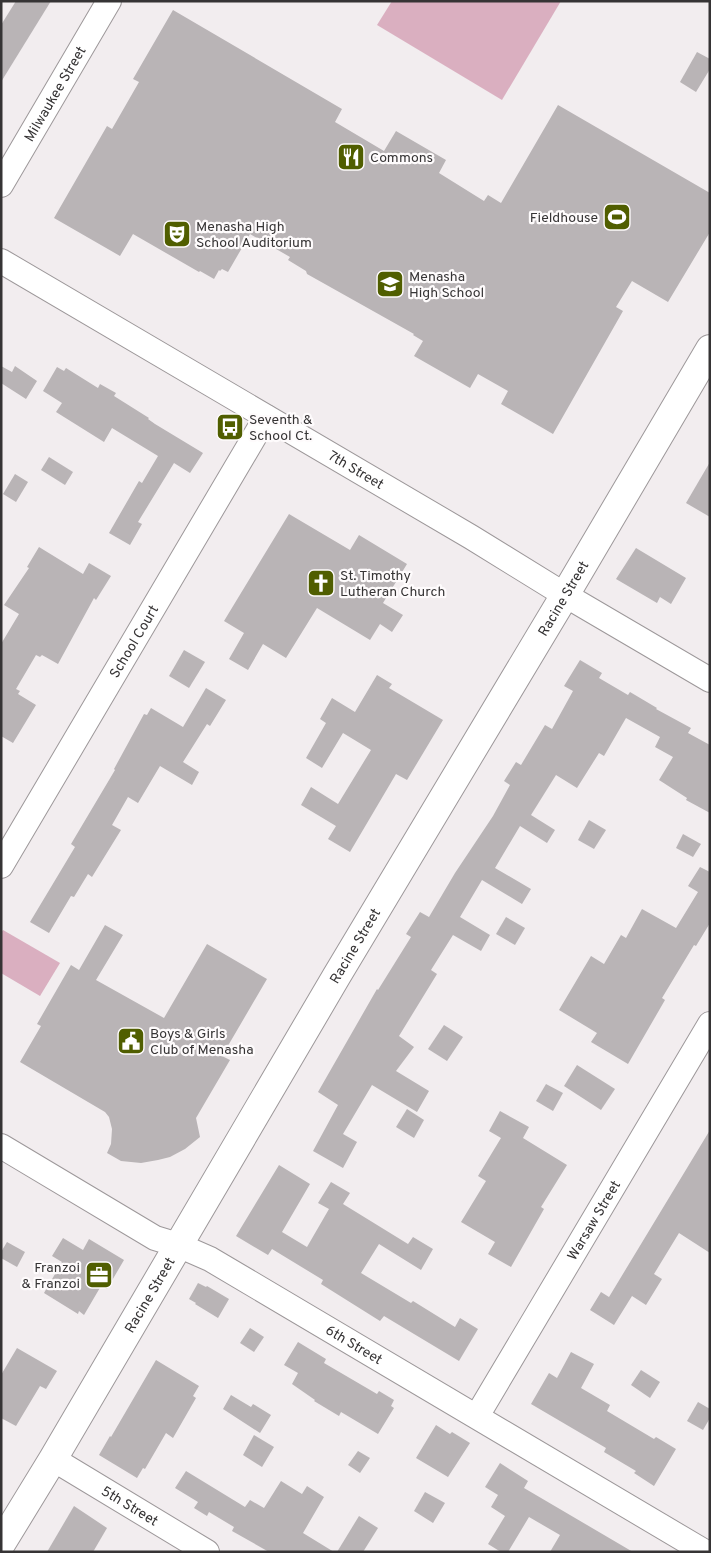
<svg xmlns="http://www.w3.org/2000/svg" width="711" height="1553" font-family="Overpass,sans-serif">
<style>
.green{fill:#daafc0}
.building{fill:#b9b4b6}
.lines{fill:none;stroke-linecap:round;stroke-linejoin:round}
.minor-casing{stroke:#9d989a;stroke-width:26}
.major-casing{stroke:#9d989a;stroke-width:30}
.minor{stroke:#fff;stroke-width:24}
.major{stroke:#fff;stroke-width:28}
.labels{text-anchor:middle;stroke-width:4.5;stroke-linejoin:round;paint-order:stroke}
.street-label{font-size:14px;fill:#363435;stroke:#fefbfc}
.poi-label{font-size:14px;fill:#363435;stroke:#fefbfc;text-anchor:start}
</style>
<rect width="100%" height="100%" fill="#f2edef"/>
<g class="green">
<path d="M392,1H561L502,100L377,25Z"/>
<path d="M3,930L60,963L40,996L1,973V933Z"/>
</g>
<g class="building">
<path d="M16,1H51L1,82V25Z"/>
<path d="M173,10L342,109L335,122L384,151L396,131L446,160L439,173L484,201L488,195L501,203L558,105L710,193V232L668,302L632,281L616,307L623,311L553,434L501,404L508,391L478,374L470,388L414,356L423,341L413,335L414,334L307,274L306,271L288,260L290,257L250,234L228,272L222,269L220,271L219,270L214,279L200,271L199,272L133,234L120,256L54,218L107,126L112,129L139,82L133,79Z"/>
<path d="M697,52L710,59V69L696,92L680,82Z"/>
<path d="M1,366L12,372L15,366L37,381L26,399L1,383Z"/>
<path d="M57,367L64,371L66,368L98,388L100,384L116,393L114,396L149,418L148,419L155,424L203,453L190,473L174,463L138,522L142,524L130,545L109,533L139,481L142,483L158,456L112,428L104,442L56,412L62,403L43,391Z"/>
<path d="M49,457L73,472L65,485L41,470Z"/>
<path d="M710,462V517L686,503Z"/>
<path d="M15,474L28,482L16,502L3,494Z"/>
<path d="M289,514L350,550L359,535L407,564L383,603L403,615L392,632L380,624L370,640L317,608L286,658L263,644L248,670L229,659L244,633L224,621Z"/>
<path d="M39,547L83,574L89,563L111,576L96,600L94,598L58,664L42,655L40,657L36,655L16,689L20,691L18,694L36,705L13,743L1,736V644L19,614L4,605L29,568L27,567Z"/>
<path d="M636,548L686,578L671,604L660,597L657,603L616,579Z"/>
<path d="M184,650L205,662L189,688L169,676Z"/>
<path d="M580,660L602,673L599,678L628,695L630,692L657,708L656,709L691,728L688,733L710,745V813L686,800L687,798L659,780L673,757L655,747L660,737L626,718L604,756L599,753L577,788L556,775L531,815L555,830L547,843L520,826L495,868L531,889L522,904L482,880L460,917L490,935L481,951L453,935L431,970L437,974L399,1036L414,1047L396,1071L429,1091L417,1112L372,1085L343,1134L357,1142L343,1168L313,1151L338,1105L318,1092L377,989L378,990L411,937L406,934L420,912L429,917L455,873L493,816L510,785L504,781L516,762L521,765L545,725L552,729L573,691L564,686Z"/>
<path d="M377,675L392,684L389,688L443,720L407,780L396,774L350,852L328,839L336,826L301,805L311,787L338,804L371,750L343,733L322,768L306,758L326,723L320,719L332,698L355,712Z"/>
<path d="M206,688L226,700L210,726L207,724L183,762L199,772L192,785L160,766L138,803L128,797L112,825L121,830L92,877L88,874L74,897L71,896L49,933L30,922L75,847L71,844L115,770L114,769L144,714L147,715L151,708L183,727Z"/>
<path d="M589,820L606,830L594,849L578,840Z"/>
<path d="M683,834L701,844L693,857L676,848Z"/>
<path d="M700,867L710,872V923L696,946L694,945L662,998L665,1000L628,1064L591,1042L597,1033L559,1010L591,956L604,964L621,935L626,938L642,909L676,928L698,892L688,886Z"/>
<path d="M506,917L525,928L515,945L496,934Z"/>
<path d="M105,925L123,935L96,980L164,1018L207,944L267,979L222,1056L230,1060L196,1118L200,1137L185,1149L170,1157L158,1160L141,1163L121,1161L107,1153L111,1144L112,1129L109,1117L105,1112L20,1062L41,1026L37,1024L71,965L79,970Z"/>
<path d="M444,1025L463,1037L447,1061L428,1049Z"/>
<path d="M577,1065L615,1089L601,1110L564,1086Z"/>
<path d="M546,1084L563,1093L553,1111L536,1101Z"/>
<path d="M407,1109L424,1120L414,1138L396,1127Z"/>
<path d="M500,1111L529,1127L523,1138L567,1165L541,1207L544,1209L511,1267L488,1254L495,1242L461,1222L486,1181L478,1176L501,1138L489,1131Z"/>
<path d="M710,1130V1253L679,1233L654,1274L662,1279L646,1305L632,1296L614,1325L590,1310L601,1292L609,1297Z"/>
<path d="M279,1165L310,1184L282,1232L307,1247L329,1209L318,1203L331,1182L350,1193L343,1204L408,1244L413,1237L433,1249L421,1270L379,1244L361,1273L411,1303L413,1301L455,1327L460,1318L478,1329L459,1361L384,1316L380,1321L321,1284L323,1280L272,1249L268,1255L236,1236Z"/>
<path d="M63,1238L83,1250L89,1239L124,1260L107,1289L101,1286L84,1315L79,1311L78,1314L44,1293L62,1262L52,1256Z"/>
<path d="M7,1242L25,1252L17,1267L1,1258V1252Z"/>
<path d="M198,1283L206,1287L207,1286L229,1299L218,1318L195,1304L196,1303L189,1299Z"/>
<path d="M250,1328L264,1337L254,1352L240,1343Z"/>
<path d="M298,1342L326,1359L324,1363L377,1394L379,1391L394,1400L391,1406L394,1408L378,1434L341,1412L339,1416L314,1401L315,1400L292,1384L298,1373L284,1365Z"/>
<path d="M17,1348L57,1371L46,1389L40,1386L16,1426L1,1418V1375Z"/>
<path d="M571,1352L594,1364L581,1388L610,1405L607,1411L654,1439L656,1437L676,1449L654,1486L634,1473L636,1471L604,1452L606,1448L531,1404L549,1373L557,1378Z"/>
<path d="M156,1360L199,1386L193,1396L196,1398L173,1438L166,1433L145,1469L143,1468L137,1478L99,1455L110,1436L111,1437Z"/>
<path d="M641,1370L660,1382L650,1398L631,1385Z"/>
<path d="M231,1395L251,1407L253,1404L271,1415L260,1433L223,1409Z"/>
<path d="M698,1402L710,1409V1418L703,1430L687,1421Z"/>
<path d="M436,1425L450,1434L452,1432L470,1443L448,1477L416,1458Z"/>
<path d="M254,1435L274,1447L262,1467L243,1455Z"/>
<path d="M358,1451L370,1458L360,1473L348,1465Z"/>
<path d="M500,1463L528,1481L524,1488L633,1552H550L560,1535L529,1517L508,1552H501L488,1544L505,1516L491,1507L498,1495L485,1487Z"/>
<path d="M186,1471L245,1507L250,1500L264,1508L281,1481L302,1494L307,1486L324,1497L303,1533L334,1552H269L232,1531L234,1527L209,1512L207,1516L194,1508L198,1502L175,1488Z"/>
<path d="M425,1492L445,1503L433,1523L414,1511Z"/>
<path d="M74,1506L107,1528L93,1552H47Z"/>
<path d="M359,1516L378,1528L363,1552H337Z"/>
</g>
<g class="lines">
<g class="minor-casing">
<g id="minor">
<path id="s1" d="M1,185L109,1"/>
<path id="s2" d="M1,261L471,537L565,595L710,680"/>
<path id="s3" d="M1,866L266,417"/>
<path id="s4" d="M1,1146L155,1238L178,1245L210,1259L705,1552"/>
<path id="s5" d="M477,1416L710,1024"/>
<path id="s6" d="M53,1459L207,1552"/>
</g>
</g>
<g class="major-casing">
<g id="major">
<path id="s7" d="M1,1544L53,1459L336,977L565,595L710,349"/>
</g>
</g>
<use href="#minor" class="minor"/>
<use href="#major" class="major"/>
</g>
<defs>
<g id="restaurant-square" transform="scale(1.4375)"><rect x="-9" y="-9" width="18" height="18" rx="4" fill="#505e00" stroke="#fefbfc"/><path d="M-5-6h1v4h1v-4h1v4h1v-4h1v5L-1.5 .5V6h-2V.5L-5-1ZM5-6V6H3V1.5H1.5Q1.5-4 5-6Z" fill="#fff"/></g>
<g id="stadium-square" transform="scale(1.4375)"><rect x="-9" y="-9" width="18" height="18" rx="4" fill="#505e00" stroke="#fefbfc"/><path d="M0-5a6.5 5 0 1 0 0 10a6.5 5 0 1 0 0-10ZM-3.5-1.8h7v3.6h-7Z" fill="#fff"/></g>
<g id="theatre-square" transform="scale(1.4375)"><rect x="-9" y="-9" width="18" height="18" rx="4" fill="#505e00" stroke="#fefbfc"/><path d="M-5-5.5Q0-4 5-5.5V0Q5 5 0 6Q-5 5-5 0ZM-3.3-2.5H-1v1.5H-3.3ZM1-2.5H3.3v1.5H1ZM-2.8 1Q0 5.5 2.8 1Z" fill="#fff"/></g>
<g id="school-square" transform="scale(1.4375)"><rect x="-9" y="-9" width="18" height="18" rx="4" fill="#505e00" stroke="#fefbfc"/><path d="M0-5L7-2L0 1L-7-2ZM-4 1L0 2.5L4 1V4Q0 6-4 4Z" fill="#fff"/></g>
<g id="bus-square" transform="scale(1.4375)"><rect x="-9" y="-9" width="18" height="18" rx="4" fill="#505e00" stroke="#fefbfc"/><path d="M-5-6H5V4H4V6H2V4H-2V6H-4V4H-5ZM-3.5-4V0h7V-4ZM-3.5 1.2v1.5H-2V1.2ZM2 1.2v1.5H3.5V1.2Z" fill="#fff"/></g>
<g id="church-square" transform="scale(1.4375)"><rect x="-9" y="-9" width="18" height="18" rx="4" fill="#505e00" stroke="#fefbfc"/><path d="M-1.2-6h2.4v3.5h3.3v2.4h-3.3V6h-2.4V-.1h-3.3v-2.4h3.3Z" fill="#fff"/></g>
<g id="civic-square" transform="scale(1.4375)"><rect x="-9" y="-9" width="18" height="18" rx="4" fill="#505e00" stroke="#fefbfc"/><path d="M-.6-6.5H3V-4.5H.6V-3L4-1V1h2V6H-6V1h2V-1L-.6-3ZM-1.2 2.5V6h2.4V2.5Z" fill="#fff"/></g>
<g id="office-square" transform="scale(1.4375)"><rect x="-9" y="-9" width="18" height="18" rx="4" fill="#505e00" stroke="#fefbfc"/><path d="M-6-3h4V-5.5h4V-3h4V5H-6ZM-1-4.5V-3h2v-1.5ZM-6 0V1H6V0Z" fill="#fff"/></g>
</defs>
<g fill-rule="evenodd">
<use href="#restaurant-square" x="351" y="157"/>
<use href="#stadium-square" x="617" y="217"/>
<use href="#theatre-square" x="177" y="234"/>
<use href="#school-square" x="390" y="284"/>
<use href="#bus-square" x="230" y="427"/>
<use href="#church-square" x="321" y="583"/>
<use href="#civic-square" x="131" y="1041"/>
<use href="#office-square" x="99" y="1275"/>
</g>
<g class="labels">
<g class="street-label">
<text dy="5" stroke="none"><textPath href="#s1" startOffset="106">Milwaukee Street</textPath></text>
<text dy="5" stroke="none"><textPath href="#s2" startOffset="412">7th Street</textPath></text>
<text dy="5" stroke="none"><textPath href="#s7" startOffset="1100">Racine Street</textPath></text>
<text dy="5" stroke="none"><textPath href="#s3" startOffset="261">School Court</textPath></text>
<text dy="5" stroke="none"><textPath href="#s7" startOffset="695">Racine Street</textPath></text>
<text dy="5" stroke="none"><textPath href="#s5" startOffset="228">Warsaw Street</textPath></text>
<text dy="5" stroke="none"><textPath href="#s7" startOffset="290">Racine Street</textPath></text>
<text dy="5" stroke="none"><textPath href="#s4" startOffset="406">6th Street</textPath></text>
<text dy="5" stroke="none"><textPath href="#s6" startOffset="90">5th Street</textPath></text>
</g>
<g class="poi-label">
<text x="370" y="162">Commons</text>
<text x="598" y="222" text-anchor="end">Fieldhouse</text>
<text x="196" y="231">Menasha High<tspan x="196" dy="16">School Auditorium</tspan></text>
<text x="409" y="281">Menasha<tspan x="409" dy="16">High School</tspan></text>
<text x="249" y="424">Seventh &amp;<tspan x="249" dy="16">School Ct.</tspan></text>
<text x="340" y="580">St. Timothy<tspan x="340" dy="16">Lutheran Church</tspan></text>
<text x="150" y="1038">Boys &amp; Girls<tspan x="150" dy="16">Club of Menasha</tspan></text>
<text x="80" y="1272" text-anchor="end">Franzoi<tspan x="80" dy="16">&amp; Franzoi</tspan></text>
</g>
</g>
<rect width="711" height="1553" fill="none" stroke="#363435" stroke-width="5"/>
</svg>
